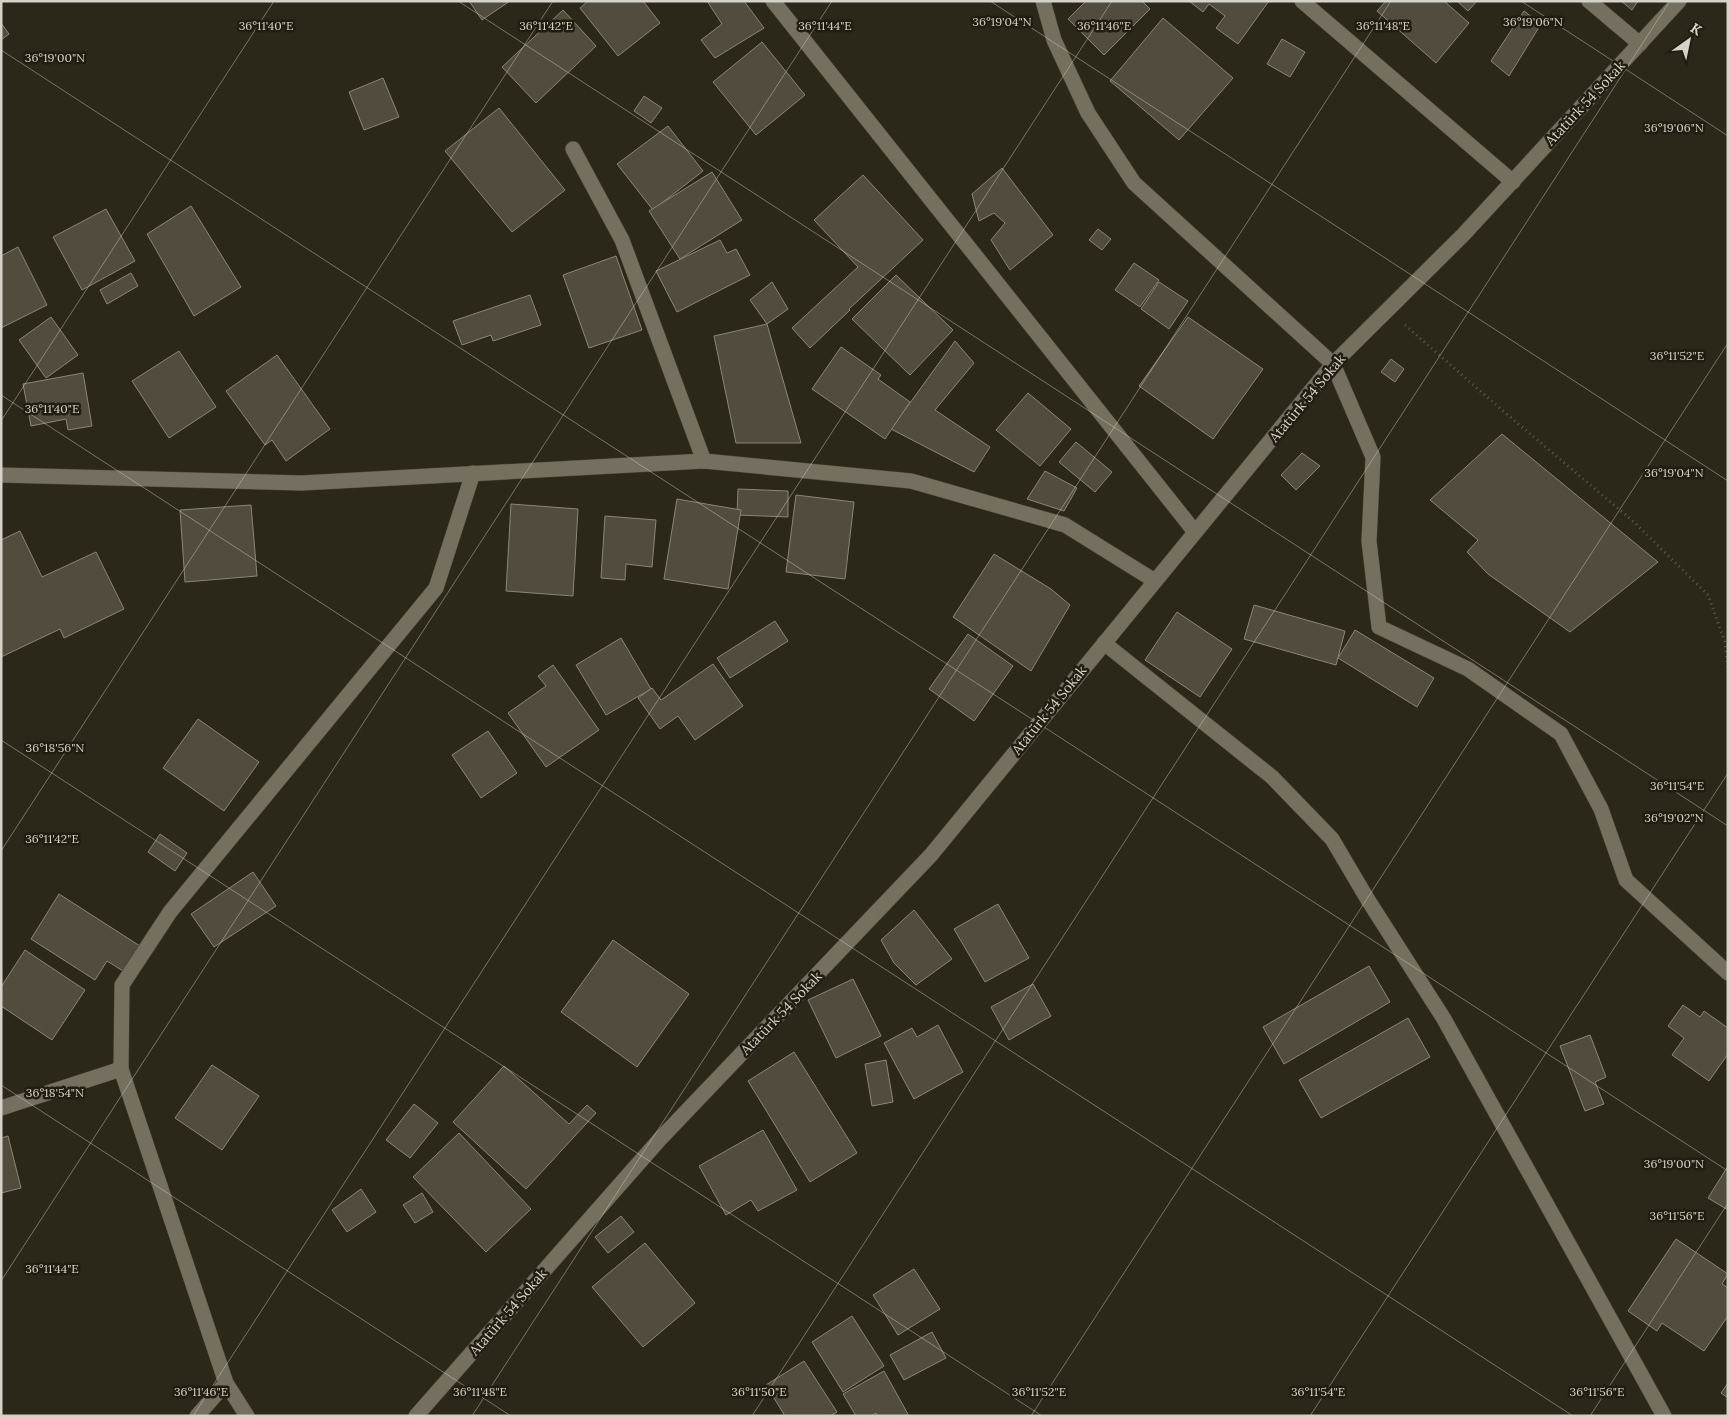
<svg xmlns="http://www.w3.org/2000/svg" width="1729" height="1417" font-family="Lora,serif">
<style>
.building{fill:#514c3d;stroke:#8b8675}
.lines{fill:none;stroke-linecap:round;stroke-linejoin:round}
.minor-casing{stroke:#464237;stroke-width:16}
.path{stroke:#5e5b4e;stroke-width:3;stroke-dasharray:1 4;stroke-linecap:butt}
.minor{stroke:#746f5f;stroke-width:15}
.ticks{fill:none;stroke:#d5d2c9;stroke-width:1;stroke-opacity:0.45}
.labels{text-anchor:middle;stroke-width:5;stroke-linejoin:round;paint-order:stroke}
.street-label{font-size:14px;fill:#d5d2c9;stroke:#211d10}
.ticks-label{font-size:12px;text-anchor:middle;fill:#d5d2c9;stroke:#211d10;stroke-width:5;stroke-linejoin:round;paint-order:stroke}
</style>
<rect width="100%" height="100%" fill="#2b2719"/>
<g class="building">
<path d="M469,1H510L482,20Z"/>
<path d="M588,1H643L660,23L618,56L580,8Z"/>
<path d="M707,1H744L764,28L715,58L701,40L722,24Z"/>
<path d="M1086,1H1142L1150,9L1104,55L1068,19Z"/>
<path d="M1189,1H1269L1238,44L1216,28L1225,16L1209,4L1203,12Z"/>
<path d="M1386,1H1444L1469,23L1436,63L1377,11Z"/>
<path d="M1457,1H1477L1468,11Z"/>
<path d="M1621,1H1638L1632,10Z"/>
<path d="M563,10L596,46L536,103L502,67Z"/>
<path d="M1524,11L1541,24L1509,76L1491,61Z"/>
<path d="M1163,18L1233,78L1179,140L1110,81Z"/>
<path d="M1,23L9,34L1,40Z"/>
<path d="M1282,39L1305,52L1290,77L1267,64Z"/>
<path d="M762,42L805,95L756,135L713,82Z"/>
<path d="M383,78L399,117L364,130L349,92Z"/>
<path d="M644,96L662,108L651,123L634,111Z"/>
<path d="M499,108L565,190L512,232L445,151Z"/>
<path d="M668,126L703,171L653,210L617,164Z"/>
<path d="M1002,168L1053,235L1010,270L991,240L1005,223L994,213L979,221L972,194Z"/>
<path d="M712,172L742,220L680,259L649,211Z"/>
<path d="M863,175L923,240L849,309L850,310L810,348L792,328L858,267L814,220Z"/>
<path d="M191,206L241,287L194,316L147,234Z"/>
<path d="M106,209L135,261L82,290L53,237Z"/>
<path d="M1098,229L1111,239L1102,250L1089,240Z"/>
<path d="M720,240L727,253L736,249L750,275L677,312L656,271Z"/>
<path d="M18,247L47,305L1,328V256Z"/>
<path d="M616,256L642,330L589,348L563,275Z"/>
<path d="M1134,263L1159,280L1140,307L1115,290Z"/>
<path d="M131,273L138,286L107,304L100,290Z"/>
<path d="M896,275L953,330L910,375L852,319Z"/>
<path d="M772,282L788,309L767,324L750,300Z"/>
<path d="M1159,282L1188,301L1169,329L1141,309Z"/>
<path d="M530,295L541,325L493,341L491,335L462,345L453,321Z"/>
<path d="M51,317L78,355L46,378L19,340Z"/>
<path d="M1188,317L1263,369L1213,439L1139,386Z"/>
<path d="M767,324L801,443H736L714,336Z"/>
<path d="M955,341L974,363L935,410L990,447L974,472L891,429Z"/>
<path d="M841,347L881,375L878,379L910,402L885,439L812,389Z"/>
<path d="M179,351L216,407L169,438L132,381Z"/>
<path d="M277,355L330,429L286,461L272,440L265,445L226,391Z"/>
<path d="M1391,359L1404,369L1395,382L1381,372Z"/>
<path d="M83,373L92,426L68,430L66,419L31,426L23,384Z"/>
<path d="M1028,393L1071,429L1040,466L996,430Z"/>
<path d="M1502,434L1658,562L1570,632L1488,574L1467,552L1478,540L1430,500Z"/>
<path d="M1076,442L1112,472L1095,492L1059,462Z"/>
<path d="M1302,453L1320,466L1296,490L1281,475Z"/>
<path d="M1045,471L1077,488L1064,511L1027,499Z"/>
<path d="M738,489L788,491V517L737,515Z"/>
<path d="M796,495L854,502L845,579L786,572Z"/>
<path d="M677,499L741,510L728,589L664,579Z"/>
<path d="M511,504L578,509L573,596L506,591Z"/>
<path d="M251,505L257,576L185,582L180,510Z"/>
<path d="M605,516L656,520L652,567L626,564L625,580L601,578Z"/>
<path d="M20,531L42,577L96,552L124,609L64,638L60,629L1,657V540Z"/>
<path d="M994,554L1051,589L1070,605L1031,671L953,617Z"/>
<path d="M1254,605L1345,631L1336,665L1244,639Z"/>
<path d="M1177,612L1232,649L1200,697L1145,660Z"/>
<path d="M775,621L788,641L730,678L717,658Z"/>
<path d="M1355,630L1434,678L1417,707L1338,658Z"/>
<path d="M968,634L1013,666L974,721L929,689Z"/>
<path d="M621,638L651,689L606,715L576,665Z"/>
<path d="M713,664L743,706L695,740L678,716L660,729L638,698L652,688L661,700Z"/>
<path d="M553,665L599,730L546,767L508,713L546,686L538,676Z"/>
<path d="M198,719L259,762L224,811L163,768Z"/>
<path d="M488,731L517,773L481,798L452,755Z"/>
<path d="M160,834L187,853L175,871L148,852Z"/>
<path d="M253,872L276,906L214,947L191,914Z"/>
<path d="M59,894L140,946L123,971L107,961L95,980L31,939Z"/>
<path d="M998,904L1029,958L985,982L954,929Z"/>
<path d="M914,910L952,959L916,985L894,963L881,940Z"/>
<path d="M613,940L689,994L637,1067L561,1012Z"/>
<path d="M25,950L85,990L52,1040L1,1006V987Z"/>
<path d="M1369,966L1390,1002L1284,1064L1263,1027Z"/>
<path d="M853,979L881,1036L836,1058L808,1000Z"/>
<path d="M1033,984L1051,1016L1009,1040L991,1007Z"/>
<path d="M1683,1005L1700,1017L1704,1011L1728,1028V1054L1709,1081L1672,1055L1684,1038L1668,1026Z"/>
<path d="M1408,1018L1430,1057L1321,1118L1299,1080Z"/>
<path d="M938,1025L963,1072L914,1099L884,1043L912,1028L917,1037Z"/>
<path d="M1590,1035L1606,1077L1595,1082L1604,1104L1585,1111L1560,1046Z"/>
<path d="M794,1052L857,1153L810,1182L748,1081Z"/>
<path d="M886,1060L893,1102L872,1106L865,1064Z"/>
<path d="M212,1065L259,1096L222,1150L175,1118Z"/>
<path d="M504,1066L569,1124L587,1105L596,1113L526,1189L453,1122Z"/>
<path d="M414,1104L438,1123L410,1158L386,1140Z"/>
<path d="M763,1130L797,1190L758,1211L751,1200L726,1215L699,1166Z"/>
<path d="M459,1133L531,1209L486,1252L413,1177Z"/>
<path d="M8,1136L21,1188L1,1193V1138Z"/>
<path d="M1728,1166V1210L1708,1198Z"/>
<path d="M361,1189L376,1212L347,1232L332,1210Z"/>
<path d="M422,1193L433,1212L415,1223L403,1205Z"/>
<path d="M621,1216L634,1232L608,1253L595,1237Z"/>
<path d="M1676,1239L1728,1274L1722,1284L1728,1288V1316L1704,1351L1662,1323L1657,1331L1628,1311Z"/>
<path d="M645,1243L695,1303L643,1347L592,1287Z"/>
<path d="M914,1269L940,1309L898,1335L873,1295Z"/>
<path d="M852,1316L884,1366L843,1392L812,1342Z"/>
<path d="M932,1332L946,1358L904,1380L890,1355Z"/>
<path d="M804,1361L837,1412L830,1416H785L766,1385Z"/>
<path d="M884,1371L909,1416H877L876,1413L871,1416H856L843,1394Z"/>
<path d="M1728,1383V1398L1721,1393Z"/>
</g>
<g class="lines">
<g class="minor-casing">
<g id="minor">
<path d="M773,1L1195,532"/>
<path d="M1043,1L1054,40L1088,113L1134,183L1333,364L1373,457L1369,541L1379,627L1468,669L1561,734L1601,809L1626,880L1728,973"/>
<path d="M1302,1L1513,182"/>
<path d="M1589,1L1640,44"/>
<path d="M573,149L622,240L704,461"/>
<path d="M1,475L302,483L704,461L911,481L1065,525L1155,581"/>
<path d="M1104,643L1272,777L1332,839L1368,900L1444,1019L1664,1416"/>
<path d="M1,1108L121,1069"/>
<path d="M197,1416L226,1383"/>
<path d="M247,1416L226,1383L121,1069L122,985L170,912L436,588L473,473"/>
<path d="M416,1416L660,1139L931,855L1333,364L1463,235L1679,1"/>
</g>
</g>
<path class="path" d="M1405,325L1502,410L1634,522L1708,595L1725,642L1728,668"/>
<use href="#minor" class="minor"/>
</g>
<path class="ticks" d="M458,1L1728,826M990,1L1728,481M1521,1L1728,136M1,50L1728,1171M1,395L1573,1416M1,421L274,1M1,740L1042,1416M1,851L553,1M1,1085L511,1416M1,1281L832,1M193,1416L1112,1M472,1416L1391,1M752,1416L1670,1M1031,1416L1728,343M1310,1416L1728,773M1590,1416L1728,1203"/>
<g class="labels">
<g class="street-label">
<text transform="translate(1585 103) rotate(-47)" y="5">Atatürk 54 Sokak</text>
<text transform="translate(1307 398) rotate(-50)" y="5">Atatürk 54 Sokak</text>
<text transform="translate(1049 710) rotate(-51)" y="5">Atatürk 54 Sokak</text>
<text transform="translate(781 1013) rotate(-46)" y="5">Atatürk 54 Sokak</text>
<text transform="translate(508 1312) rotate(-49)" y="5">Atatürk 54 Sokak</text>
</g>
</g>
<g class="ticks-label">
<text x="1533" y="26">36°19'06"N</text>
<text x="1002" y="26">36°19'04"N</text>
<text x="546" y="30">36°11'42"E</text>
<text x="266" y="30">36°11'40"E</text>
<text x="825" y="30">36°11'44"E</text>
<text x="1104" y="30">36°11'46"E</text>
<text x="1383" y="30">36°11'48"E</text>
<text x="55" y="62">36°19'00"N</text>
<text x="1674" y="132">36°19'06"N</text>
<text x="1677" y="360">36°11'52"E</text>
<text x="52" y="413">36°11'40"E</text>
<text x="1674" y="477">36°19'04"N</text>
<text x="55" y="752">36°18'56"N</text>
<text x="1677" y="790">36°11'54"E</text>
<text x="1674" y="822">36°19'02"N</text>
<text x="52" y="843">36°11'42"E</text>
<text x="55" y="1097">36°18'54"N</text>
<text x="1674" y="1168">36°19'00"N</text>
<text x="1677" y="1220">36°11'56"E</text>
<text x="52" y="1273">36°11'44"E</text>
<text x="201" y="1396">36°11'46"E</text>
<text x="480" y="1396">36°11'48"E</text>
<text x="759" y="1396">36°11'50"E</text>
<text x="1039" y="1396">36°11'52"E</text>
<text x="1318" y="1396">36°11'54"E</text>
<text x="1597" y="1396">36°11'56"E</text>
</g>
<rect width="1729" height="1417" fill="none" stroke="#d5d2c9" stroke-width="5"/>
<g transform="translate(1689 40) rotate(33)" stroke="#211d10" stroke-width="4" paint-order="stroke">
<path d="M0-4L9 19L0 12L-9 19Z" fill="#d5d2c9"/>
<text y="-8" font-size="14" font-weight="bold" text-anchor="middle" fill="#d5d2c9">K</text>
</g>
</svg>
